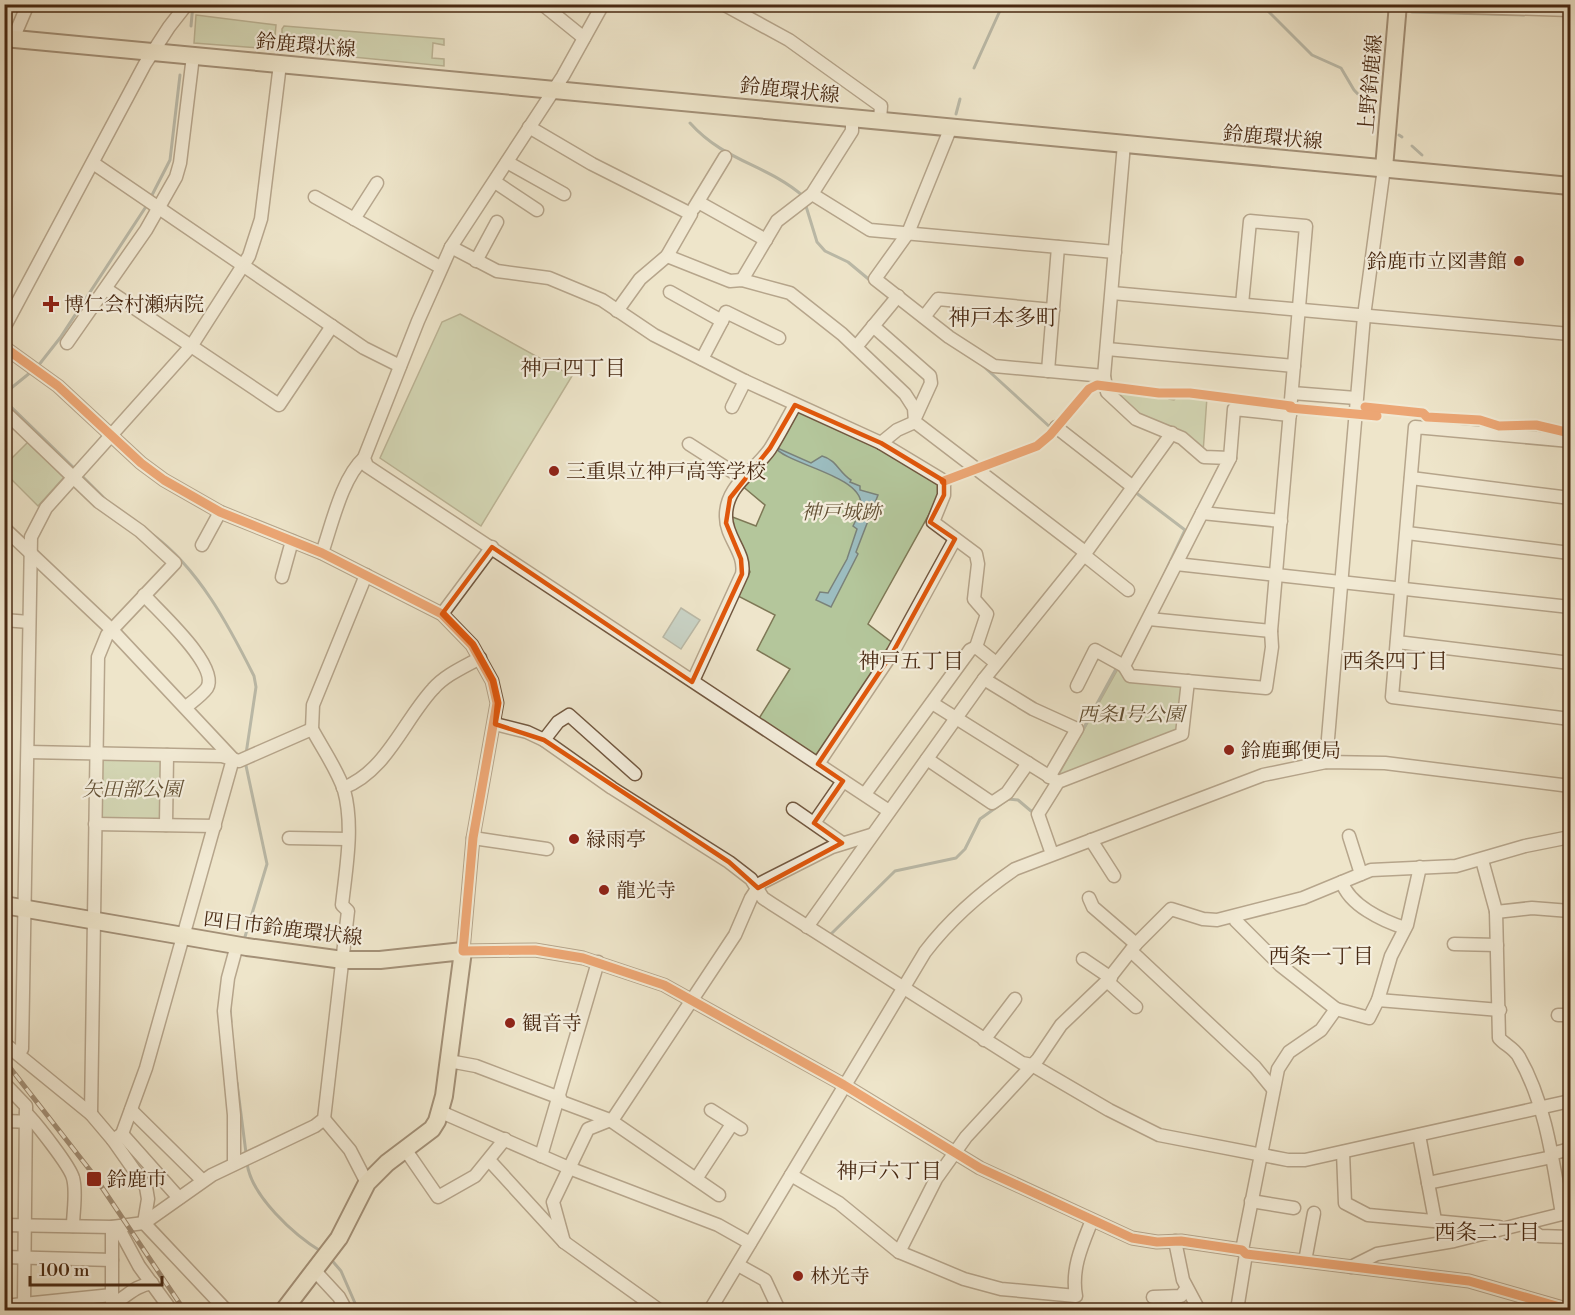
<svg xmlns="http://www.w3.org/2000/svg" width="1575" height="1315" font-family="'Libre Bodoni','Noto Serif JP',serif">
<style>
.green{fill:#b4c69b;stroke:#7e7856;stroke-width:1.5}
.water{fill:#9cbdc0;stroke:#7a827a;stroke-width:1.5}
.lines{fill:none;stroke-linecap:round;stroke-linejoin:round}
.stream{stroke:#7a827a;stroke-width:3}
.minor-casing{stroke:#725840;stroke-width:15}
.major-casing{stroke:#482912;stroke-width:20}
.minor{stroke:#f4eedd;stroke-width:12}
.major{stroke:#eee5cb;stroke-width:16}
.rail-casing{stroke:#482912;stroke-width:5}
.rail{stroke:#f4eedd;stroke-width:3;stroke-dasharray:9;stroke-linecap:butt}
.cycleway-casing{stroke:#f4eedd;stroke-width:13}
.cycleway{stroke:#e8590c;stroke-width:9}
.marked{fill:none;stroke:#e0570c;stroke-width:4.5;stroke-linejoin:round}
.poi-dot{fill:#8f2418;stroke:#f4eedd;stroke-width:2}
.labels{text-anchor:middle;stroke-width:4.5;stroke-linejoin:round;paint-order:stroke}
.street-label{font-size:20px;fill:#482912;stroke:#f4eedd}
.poi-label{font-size:20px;fill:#482912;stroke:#f4eedd;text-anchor:start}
.park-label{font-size:20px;font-style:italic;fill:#635034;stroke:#f4eedd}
.neighbourhood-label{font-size:21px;fill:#482912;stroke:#f4eedd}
.quarter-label{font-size:22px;fill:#482912;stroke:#f4eedd}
</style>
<rect width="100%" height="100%" fill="#eee5cb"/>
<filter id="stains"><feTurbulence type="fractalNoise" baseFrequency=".00333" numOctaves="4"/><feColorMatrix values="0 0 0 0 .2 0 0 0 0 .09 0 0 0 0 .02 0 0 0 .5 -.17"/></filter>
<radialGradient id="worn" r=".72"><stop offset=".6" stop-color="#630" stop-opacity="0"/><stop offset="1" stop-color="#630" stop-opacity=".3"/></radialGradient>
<g class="green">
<path d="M196,15L276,25L274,49L194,43Z"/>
<path d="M284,26L444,39V45L433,43L432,58L444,59V66L282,50V29Z"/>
<path d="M460,314L572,376L481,526L380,458L442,322Z"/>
<path d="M1569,342L1570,343V438L1564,437Z"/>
<path d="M1116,389L1168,395L1169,399L1174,400L1179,394L1207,397L1203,453L1150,424L1115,392Z"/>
<path d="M799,409L934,476L942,491L868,624L894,644L821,756L815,758L758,720L790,669L757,650L775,615L738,596L750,572L730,516L756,526L765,505L741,485Z"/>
<path d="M30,440L65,476L38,506L5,473L4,466Z"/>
<path d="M1118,669L1126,679L1183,686L1179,731L1058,776Z"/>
<path d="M103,758L161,759L164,762L163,818L159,821L102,820L99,817L100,760Z"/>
</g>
<g class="water">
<path d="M775,447L811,463L822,456C837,460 839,473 851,480L850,482L860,486V490L878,495L856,552L858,554L831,607L816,600L820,592L828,593L847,559L857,529L853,526C856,520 861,511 861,504C861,475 785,464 775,447Z"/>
<path d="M681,608L700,620L681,649L663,637Z"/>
</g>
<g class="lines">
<g class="stream">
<path d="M1237,4L1266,9L1382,11"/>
<path d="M1266,9L1312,55L1341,68L1354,90L1376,113"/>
<path d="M1412,12L1524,15"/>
<path d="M191,26L193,4"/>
<path d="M974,68L1003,4"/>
<path d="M956,114L960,99"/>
<path d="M690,123C725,162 766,164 803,196"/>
<path d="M1399,135L1402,137"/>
<path d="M1412,146L1422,155"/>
<path d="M150,199L170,160L180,75"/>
<path d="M805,203L817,242L825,251L848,262L872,282"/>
<path d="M981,364L1051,428"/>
<path d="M38,366L60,338L147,205"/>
<path d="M31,372L10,389L5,401L75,469"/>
<path d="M80,474L109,503"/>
<path d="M1135,492L1185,530L1162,579"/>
<path d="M153,535C199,569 229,626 254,676L256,687L246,754"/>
<path d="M1081,733L1117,667"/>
<path d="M830,935L895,871L956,858L965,849L980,819L1008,799L1018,800L1031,811L1034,810"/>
<path d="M244,940L267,864L245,761"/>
<path d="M230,1005L231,1022"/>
<path d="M237,1083L246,1153"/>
<path d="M247,1163C251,1196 294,1235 322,1252"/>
<path d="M329,1257L341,1271L358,1310"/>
</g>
<g class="minor-casing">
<g id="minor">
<path d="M542,4L584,38"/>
<path d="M603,4L563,76L451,247L418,321L364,458L367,466L889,811"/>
<path d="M723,4L789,40L881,106L880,120"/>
<path d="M1377,4L1570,10"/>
<path d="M13,39L28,4"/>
<path d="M529,127L592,164L691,214L667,256L640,279L617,311"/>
<path d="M951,127L908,233L875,279L949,337L994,366L1104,376"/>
<path d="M1124,144L1104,376L1107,392L1136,419L1182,438L1204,457L1230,458L1124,666L1130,676L1266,688L1272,647L1271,631L1306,226L1250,221L1242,304"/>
<path d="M507,162L564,194"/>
<path d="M93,163L364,348L400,366"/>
<path d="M495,182L537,210"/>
<path d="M812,194L870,230L1115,252"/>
<path d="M315,197L440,267"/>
<path d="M700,203L766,240"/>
<path d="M694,208L725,157"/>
<path d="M354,219L377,183"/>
<path d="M451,247L497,271L549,278L602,300L654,335L745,381L881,443L944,481V495L933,522L976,554L978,564L974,599L987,614L976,647L996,663"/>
<path d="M667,256L730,281L742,280L790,293L842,334L905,394L914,408L915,422"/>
<path d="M476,261L497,222"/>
<path d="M742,280L777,221L812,194L852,131V118"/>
<path d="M106,289L279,405L332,326"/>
<path d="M670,292L722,321L702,359"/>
<path d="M1112,293L1570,334"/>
<path d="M924,317L938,299L1053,310"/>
<path d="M722,321L726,312L779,338"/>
<path d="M873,326L930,376L931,383L916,416"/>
<path d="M4,328L145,64L169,27L187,4"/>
<path d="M67,343L146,230L176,177L180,163L193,56"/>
<path d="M4,347L58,386L141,463L164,480L220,512L322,553L442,614L472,645L492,681L497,703L473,838L463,951L535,950L583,958L664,985L844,1085L980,1168L1132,1238L1157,1242L1181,1241L1242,1250L1246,1254L1469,1281L1570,1310"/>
<path d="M856,347L898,296"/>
<path d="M1107,349L1294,366"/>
<path d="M1048,371L1058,247"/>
<path d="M1292,393L1356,398"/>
<path d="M732,407L745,381"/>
<path d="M4,411L99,502L140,531L175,563L107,635L98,657L91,1114"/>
<path d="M915,422L1085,552"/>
<path d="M1056,427L1133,487"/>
<path d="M1570,441L1415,427L1392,697L1570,719"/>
<path d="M881,443L897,430L915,422"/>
<path d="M689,444L742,478"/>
<path d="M1230,458L1234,409L1290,415"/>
<path d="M1411,478L1570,498"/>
<path d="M1202,513L1281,521"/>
<path d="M4,528L112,630L233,759L146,1068L122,1134L113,1140L146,1187L148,1199L144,1223L226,1310"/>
<path d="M1407,533L1570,553"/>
<path d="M202,545L220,512"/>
<path d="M322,553C332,524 342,478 364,458"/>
<path d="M1084,555L1128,590"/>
<path d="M1176,564L1570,607"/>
<path d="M282,577L292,541"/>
<path d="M144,595C158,611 220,666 207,688C202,695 192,702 186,707"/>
<path d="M442,614L492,547"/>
<path d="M1149,619L1271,631"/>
<path d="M4,620L29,622"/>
<path d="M1397,642L1570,663"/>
<path d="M984,679L1033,709L1077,729L1049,777"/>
<path d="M693,681L742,574C746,553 726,538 726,517C725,486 754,472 770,449C779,435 787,419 795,405"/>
<path d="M1077,686L1095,650L1124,666"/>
<path d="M932,703L1055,780"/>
<path d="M495,724L527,732L544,740L612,788L729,862L751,879L763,898L772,904L1022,1063L1032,1065L1109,1110L1159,1135L1288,1160H1305L1570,1101"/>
<path d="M544,740L558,722L569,715L635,774"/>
<path d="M28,752L222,756L239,761L312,729"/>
<path d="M927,759L992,803L1007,793L1028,763"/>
<path d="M1326,762L1364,316L1384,168"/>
<path d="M818,764L893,652L955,539"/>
<path d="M343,788C386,772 404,720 433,689C445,675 464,667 480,658"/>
<path d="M865,794L970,650L976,647"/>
<path d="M793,809L842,843"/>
<path d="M814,823L843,781"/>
<path d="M95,824L215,826"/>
<path d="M166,825L167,755"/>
<path d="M1349,836L1361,874"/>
<path d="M289,838L347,839"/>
<path d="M473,838L547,849"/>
<path d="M1091,840L1114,876"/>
<path d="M1052,854L1038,814L1058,782L1182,734L1188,681"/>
<path d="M1482,860L1496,911L1499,1038C1505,1045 1514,1048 1519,1057C1546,1104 1553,1162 1562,1214"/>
<path d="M1342,882C1349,905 1383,921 1405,928"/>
<path d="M1089,898L1093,907L1136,944"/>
<path d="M1496,912L1532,908L1570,911"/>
<path d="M1235,916L1236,921L1280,965L1336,1009L1321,1030L1289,1052L1278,1069L1242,1250"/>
<path d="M807,927L984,679L1084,555L1172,433"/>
<path d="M1454,944L1497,945"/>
<path d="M1131,951L1255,1067L1273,1089"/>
<path d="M1083,959L1111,978"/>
<path d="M1107,981L1136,1007"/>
<path d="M1378,1000L1500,1010"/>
<path d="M1336,1009L1369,1018L1378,1000L1391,956L1407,925L1420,867"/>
<path d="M1558,1015H1570"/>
<path d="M984,1040L1015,999"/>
<path d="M4,1043L91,1114L113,1140"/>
<path d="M18,1053L22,1049L31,537L46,508L192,345L249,256L261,219L280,64"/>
<path d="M449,1061L476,1066L560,1098"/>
<path d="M4,1083L26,1106L24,1305"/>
<path d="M559,1101L610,1120L719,1195"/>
<path d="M131,1110L202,1180"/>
<path d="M711,1110L741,1129"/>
<path d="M441,1112L569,1168L718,1225L750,1243"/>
<path d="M26,1113C36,1123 70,1166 73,1178C77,1192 73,1212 73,1226"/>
<path d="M324,1119L350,1150L367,1183"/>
<path d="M4,1121L34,1122"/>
<path d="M122,1134L179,1198"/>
<path d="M1419,1135L1435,1220"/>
<path d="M405,1149L438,1197L475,1176L505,1139"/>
<path d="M1343,1152L1345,1203L1368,1215L1499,1227"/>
<path d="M1551,1154L1570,1149"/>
<path d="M541,1156L598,962"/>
<path d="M489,1160L564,1242L659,1310"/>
<path d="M234,1164V1115L224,1011L228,978L237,945"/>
<path d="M791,1175L839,1203L899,1252L921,1261L964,1279L1001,1289L1076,1296C1071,1269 1082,1245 1092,1220"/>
<path d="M696,1179L732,1124"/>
<path d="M1428,1183L1552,1157"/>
<path d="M1251,1201L1294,1208"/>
<path d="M1522,1224L1540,1236L1570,1237"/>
<path d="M4,1225L112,1227L144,1223L212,1175L315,1126L324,1119L348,911L342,905C346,868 354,826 344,790C337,769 322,748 312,729L313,705L366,575"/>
<path d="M118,1227L139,1266L171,1310"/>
<path d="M1175,1241L1183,1280L1199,1310"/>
<path d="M564,1242L553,1202L588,1129L613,1119L735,935L751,898L761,883L832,847L871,835"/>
<path d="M899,1252L936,1179L966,1137L1038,1059L1061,1025L1107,981L1136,944L1171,909L1203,919L1217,920L1303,898L1371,870L1456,866L1525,846L1570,837"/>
<path d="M4,1257L112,1260"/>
<path d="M1305,1261L1314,1213"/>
<path d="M738,1265L765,1280L779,1310"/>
<path d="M1351,1267L1377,1254L1454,1241L1570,1212"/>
<path d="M314,1270L339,1297L346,1310"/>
<path d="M1153,1297L1181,1296L1186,1289"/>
<path d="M112,1304C129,1296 132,1287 152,1283"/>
<path d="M4,1306L112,1295"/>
<path d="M112,1310V1227"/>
<path d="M710,1310L925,952C951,918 980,893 1015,869L1263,775L1326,762L1385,763L1570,786"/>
<path d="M1237,1310L1246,1254"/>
</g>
</g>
<g class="major-casing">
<g id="major">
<path d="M4,38L1570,186"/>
<path d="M1384,168L1398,4"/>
<path d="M4,905L247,947L343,960H380L463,951L444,1096L437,1121L432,1129L387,1163L367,1183L339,1238L284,1310"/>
</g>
</g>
<use href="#minor" class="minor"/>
<use href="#major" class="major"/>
<g class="rail-casing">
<path id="rail" d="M4,1060L93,1174L184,1310"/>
</g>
<use href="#rail" class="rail"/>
<g class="cycleway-casing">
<g id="cycleway">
<path d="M4,347L58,386L141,463L164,480L220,512L322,553L442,614L472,645L492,681L497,703L473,838L463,951L535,950L583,958L664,985L844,1085L980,1168L1132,1238L1157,1242L1181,1241L1242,1250L1246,1254L1469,1281L1570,1310"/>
<path d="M1365,407L1423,413L1427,417L1480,420L1499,426L1536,425L1570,433"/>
<path d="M1290,408L1377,416"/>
<path d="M944,481L1037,446L1050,435L1089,389L1097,385L1159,393H1190L1291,406"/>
</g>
</g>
<use href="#cycleway" class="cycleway"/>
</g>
<path d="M0 0H1575V1315H0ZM795,405L881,443L944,481V495L930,522L955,539L893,652L818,764L843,781L814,823L842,843L758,888L729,862L544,740L495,724L497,703L492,681L472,645L442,614L492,547L692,682L742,574L741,559L726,523L730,498L770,448Z" fill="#eee5cb" fill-opacity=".55" fill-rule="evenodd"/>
<path class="marked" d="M795,405L881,443L944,481V495L930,522L955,539L893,652L818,764L843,781L814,823L842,843L758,888L729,862L544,740L495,724L497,703L492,681L472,645L442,614L492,547L692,682L742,574L741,559L726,523L730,498L770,448Z"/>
<g class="poi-dot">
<circle cx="1519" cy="261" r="6"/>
<path d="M48 295h6v6h6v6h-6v6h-6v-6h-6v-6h6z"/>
<circle cx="554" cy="471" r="6"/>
<circle cx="1229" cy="750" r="6"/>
<circle cx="574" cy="839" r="6"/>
<circle cx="604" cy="890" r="6"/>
<circle cx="510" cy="1023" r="6"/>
<rect x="86" y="1171" width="16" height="16" rx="3"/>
<circle cx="798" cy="1276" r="6"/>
</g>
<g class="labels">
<g class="street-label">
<text transform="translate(306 45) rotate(5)" y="7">鈴鹿環状線</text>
<text transform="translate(1370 84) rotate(-85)" y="7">上野鈴鹿線</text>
<text transform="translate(790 90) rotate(6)" y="7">鈴鹿環状線</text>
<text transform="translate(1273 137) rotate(5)" y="7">鈴鹿環状線</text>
<text transform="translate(283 928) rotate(7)" y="7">四日市鈴鹿環状線</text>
</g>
<g class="poi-label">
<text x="1507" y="268" text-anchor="end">鈴鹿市立図書館</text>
<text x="64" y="311">博仁会村瀬病院</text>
<text x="566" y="478">三重県立神戸高等学校</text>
<text x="1241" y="757">鈴鹿郵便局</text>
<text x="586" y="846">緑雨亭</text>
<text x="616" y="897">龍光寺</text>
<text x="522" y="1030">観音寺</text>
<text x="107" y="1186">鈴鹿市</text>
<text x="810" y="1283">林光寺</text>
</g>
<g class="park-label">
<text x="841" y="519">神戸城跡</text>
<text x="1131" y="721">西条1号公園</text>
<text x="132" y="796">矢田部公園</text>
</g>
<g class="neighbourhood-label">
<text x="573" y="375">神戸四丁目</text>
<text x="911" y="668">神戸五丁目</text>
<text x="1395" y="668">西条四丁目</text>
<text x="1321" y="963">西条一丁目</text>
<text x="889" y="1178">神戸六丁目</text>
<text x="1487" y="1239">西条二丁目</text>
</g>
<g class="quarter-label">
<text x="1003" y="325">神戸本多町</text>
</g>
</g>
<rect width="1575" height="1315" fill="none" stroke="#eee5cb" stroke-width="24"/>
<rect x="6" y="6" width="1563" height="1303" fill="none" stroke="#482912" stroke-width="3"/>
<rect x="12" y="12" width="1551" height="1291" fill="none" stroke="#482912" stroke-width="1.5"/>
<path d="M30 1276v9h132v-9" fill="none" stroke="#482912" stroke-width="3"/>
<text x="39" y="1276" font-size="18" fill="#482912" stroke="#f4eedd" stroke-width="4.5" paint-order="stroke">100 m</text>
<rect width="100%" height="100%" filter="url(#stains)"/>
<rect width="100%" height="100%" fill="url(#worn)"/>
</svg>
